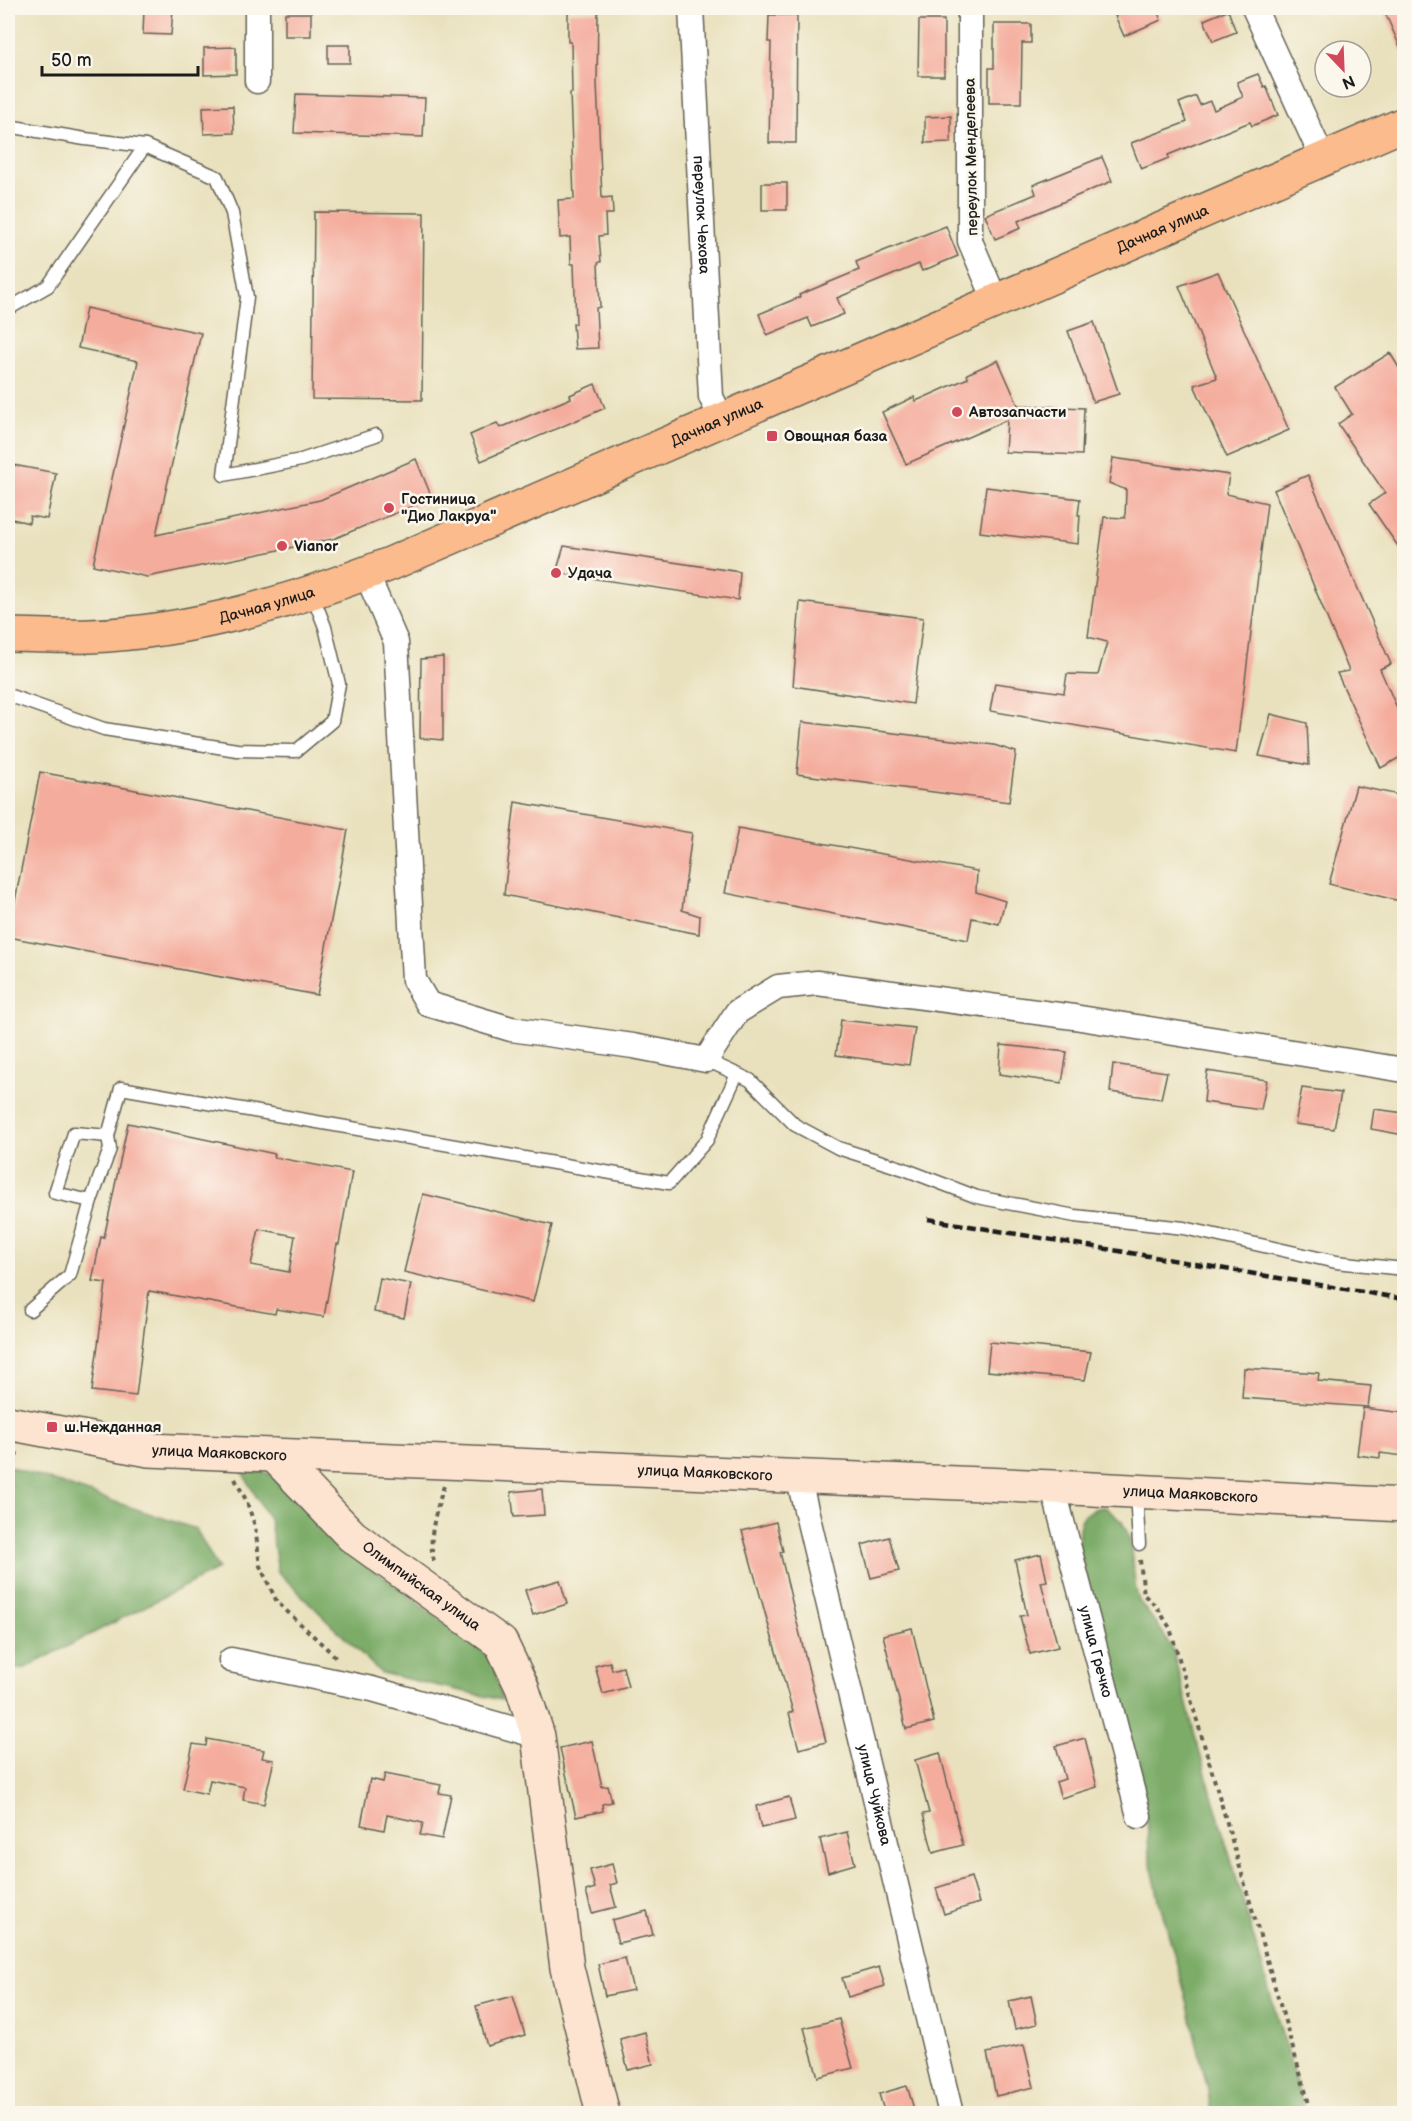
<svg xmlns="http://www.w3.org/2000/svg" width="1412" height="2121" font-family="'Balsamiq Sans',sans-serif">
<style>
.forest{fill:#7cac67;stroke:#4c6442;stroke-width:1.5}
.building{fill:#f4ac9c;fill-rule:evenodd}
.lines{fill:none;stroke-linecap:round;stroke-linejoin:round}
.lane-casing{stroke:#646154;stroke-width:15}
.street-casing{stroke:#646154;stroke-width:27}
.secondary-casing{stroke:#646154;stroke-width:36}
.primary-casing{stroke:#646154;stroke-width:36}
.path{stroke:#646154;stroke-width:4;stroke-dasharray:4.5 4.5;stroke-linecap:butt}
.lane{stroke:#fff;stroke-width:12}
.street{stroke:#fff;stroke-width:24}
.secondary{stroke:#fde4d1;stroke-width:33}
.primary{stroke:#fbbb8c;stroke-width:33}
.rail{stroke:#1c1c1c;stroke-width:4.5;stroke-dasharray:9 4.5;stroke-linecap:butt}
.poi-dot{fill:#d1495b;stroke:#fbf7ec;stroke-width:2}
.labels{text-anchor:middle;stroke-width:5;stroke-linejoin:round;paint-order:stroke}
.street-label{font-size:15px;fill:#1c1c1c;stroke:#fbf7ec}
.poi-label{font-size:15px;font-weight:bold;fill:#1c1c1c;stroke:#fbf7ec;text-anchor:start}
</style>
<rect width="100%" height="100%" fill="#fbf7ec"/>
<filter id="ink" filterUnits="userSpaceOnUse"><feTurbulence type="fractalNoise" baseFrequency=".0167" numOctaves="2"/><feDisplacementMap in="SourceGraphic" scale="12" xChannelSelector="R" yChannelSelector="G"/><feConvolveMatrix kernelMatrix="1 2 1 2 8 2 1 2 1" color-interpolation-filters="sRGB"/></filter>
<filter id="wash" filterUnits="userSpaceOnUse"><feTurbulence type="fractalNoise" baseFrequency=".008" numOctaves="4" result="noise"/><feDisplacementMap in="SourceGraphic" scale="24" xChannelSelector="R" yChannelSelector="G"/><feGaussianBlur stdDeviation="1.35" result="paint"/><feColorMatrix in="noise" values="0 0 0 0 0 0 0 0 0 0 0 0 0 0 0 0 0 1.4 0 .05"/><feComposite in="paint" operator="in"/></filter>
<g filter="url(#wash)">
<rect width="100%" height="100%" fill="#e9e1bd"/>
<g class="forest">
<path d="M8,1466L196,1529L218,1569L25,1668L8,1670Z"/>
<path d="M241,1470L274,1474L348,1550L492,1659L502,1700L381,1673L278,1572L270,1521Z"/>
<path d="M1105,1507L1122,1522L1129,1536L1136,1590L1139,1601L1163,1633L1173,1651L1198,1747L1305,2113H1211L1208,2090L1185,1993L1159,1900L1149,1854L1147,1819L1079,1548C1077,1526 1079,1509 1105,1507Z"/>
</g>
<g id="blocks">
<g class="building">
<path d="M144,8L173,9L171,35L143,34Z"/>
<path d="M1135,8H1156L1161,20L1124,36L1115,16Z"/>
<path d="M1383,8H1404V56Z"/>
<path d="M1228,10L1236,32L1213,41L1204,20Z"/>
<path d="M598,11L597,83L602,198L612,197L613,214H605L606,235L599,236L601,262L598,263L600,307L596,308L598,348L575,349L573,324H576L574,264H571L570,237L560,238L558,200L574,199L570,93H572L571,42H568V12Z"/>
<rect x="285" y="13" width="26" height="23"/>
<path d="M769,15H797L796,143H769L771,42H768Z"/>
<path d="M919,20H944V76H918Z"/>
<path d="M994,24H1031V43H1022L1021,103H989V68H994Z"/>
<rect x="328" y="45" width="22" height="18"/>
<path d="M236,47V74L204,75V48Z"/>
<path d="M1258,74L1264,87L1266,86L1278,115L1252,126L1250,122L1168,155L1169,158L1141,169L1131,143L1187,122L1179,103L1196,96L1200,105L1210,101L1214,110L1243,97L1237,82Z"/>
<path d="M296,94L425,98L423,137L294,133Z"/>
<path d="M233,106L234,133L204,134L203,107Z"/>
<path d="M951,116V142L925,143V117Z"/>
<path d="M1102,157L1112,181L1018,221L1021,228L995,239L985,215L1036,194L1033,185Z"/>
<rect x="762" y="183" width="25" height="27"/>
<path d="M314,212L424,213L422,400L312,399Z"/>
<path d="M946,226L958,256L922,271L919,264L837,298L844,314L812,327L808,318L767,335L759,314L800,297L799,295L859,270L856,262Z"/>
<path d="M1218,272L1289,430L1227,457L1194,385L1217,378L1179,286Z"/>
<path d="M86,308L201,333L156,535L320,500L416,459L432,498L333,539L147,577L93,565L138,361L78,348Z"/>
<path d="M1094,322L1119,394L1093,402L1068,331Z"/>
<path d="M1390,353L1404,376V555L1369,504L1385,493L1338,424L1352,414L1335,387Z"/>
<path d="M998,360L1018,405L1084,408L1082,455L1005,452L1007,420L906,464L882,412L914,397L916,401L968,378L967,374Z"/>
<path d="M595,384L605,408L481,461L470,435L497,423L500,428L571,398L570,395Z"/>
<path d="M1113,458L1229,475L1226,494L1267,503L1236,753L990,711L995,683L1064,693L1067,674L1098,675L1107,642L1088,637L1104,517L1125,518L1126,490L1109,483Z"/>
<path d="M8,464L56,473L47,519L30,516L29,523L8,518Z"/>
<path d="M1308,475L1391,664L1380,669L1404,724V755L1381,768L1337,673L1349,671L1274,490Z"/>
<path d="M986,487L1080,499L1078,515H1080L1078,544L980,532Z"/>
<path d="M564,546L740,572L738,600L556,573Z"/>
<path d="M800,602L923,618L913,704L793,686Z"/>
<path d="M443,657V740L420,738L421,659Z"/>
<path d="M1271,714L1307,723L1309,765L1259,756Z"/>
<path d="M802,722L994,745L1016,752L1009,802L797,774Z"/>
<path d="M40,772L348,830L317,995L8,937Z"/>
<path d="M1356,786L1404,796V902L1329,884Z"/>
<path d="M515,802L692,833L682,910L700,916L699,934L504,895Z"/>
<path d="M738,828L977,871L976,892L1005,901L999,924L972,918L968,940L725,893Z"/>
<path d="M841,1020L915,1028L909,1065L836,1055Z"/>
<path d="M1001,1045L1067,1052L1062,1083L999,1074Z"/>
<path d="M1113,1064L1167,1072L1161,1099L1110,1092Z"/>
<path d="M1207,1071L1267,1080L1261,1110L1204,1102Z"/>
<path d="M1302,1088L1341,1093L1334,1129L1295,1124Z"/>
<path d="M1374,1109L1404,1113V1135L1371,1129Z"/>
<path d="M128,1123L275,1154L274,1157L352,1172L339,1244H337L324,1317L276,1309L275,1314L149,1291L136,1396L92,1391L106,1283L92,1281L101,1237L104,1238ZM259,1229L295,1236L289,1272L251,1265Z"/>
<path d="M423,1194L552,1225L533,1302L404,1272Z"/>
<path d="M380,1278L411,1284L404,1318L374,1312Z"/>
<path d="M990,1342L1091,1352L1085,1380L987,1371Z"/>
<path d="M1244,1368L1319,1373L1318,1381L1371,1386L1368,1407L1242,1398Z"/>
<path d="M1363,1408L1404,1413V1456L1380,1453V1458L1357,1455Z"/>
<path d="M542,1489L544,1515L514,1517L511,1492Z"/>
<path d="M776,1522L783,1551L780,1552L826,1742L799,1749L789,1713L793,1712L742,1531Z"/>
<path d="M889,1537L899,1571L871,1578L862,1545Z"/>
<path d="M1041,1554L1047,1581L1041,1582L1058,1647L1030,1654L1020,1616L1027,1615L1015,1560Z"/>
<path d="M560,1580L567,1604L533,1615L525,1590Z"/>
<path d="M912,1628L934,1722L906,1729L883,1635Z"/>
<path d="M610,1662L612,1670L623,1667L628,1687L603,1694L595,1666Z"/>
<path d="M1085,1738L1097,1787L1061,1798L1056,1782L1065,1779L1056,1746Z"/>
<path d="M207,1739L264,1750L262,1758L274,1760L264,1804L243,1800L245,1787L210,1780L207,1794L183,1789L193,1744L206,1746Z"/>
<path d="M592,1741L602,1787L608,1786L612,1802L602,1804L603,1811L576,1817L560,1748Z"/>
<path d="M940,1753L963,1845L933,1853L923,1814L929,1813L915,1760Z"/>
<path d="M385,1774L441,1785L439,1793L451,1795L442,1839L420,1835L423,1823L387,1815L384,1830L361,1825L370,1779L383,1782Z"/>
<path d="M789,1797L795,1820L761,1828L756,1806Z"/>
<path d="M847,1832L855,1864L828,1872L820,1839Z"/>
<path d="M612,1864L617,1883L610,1885L616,1907L592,1913L586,1891L595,1888L590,1870Z"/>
<path d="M971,1877L979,1903L944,1914L936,1888Z"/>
<path d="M647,1911L653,1935L618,1943L612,1920Z"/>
<path d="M625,1958L633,1990L605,1996L598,1964Z"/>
<path d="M879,1967L885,1986L848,1997L842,1978Z"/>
<path d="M513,1996L525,2035L487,2046L476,2006Z"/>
<path d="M1031,1996L1037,2024L1015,2029L1009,2001Z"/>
<path d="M839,2019L853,2068L818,2077L804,2028Z"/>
<path d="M645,2032L653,2064L628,2070L620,2039Z"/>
<path d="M1024,2045L1034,2087L996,2096L987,2053Z"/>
<path d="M907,2086L914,2109L897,2114H885L879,2094Z"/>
</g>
</g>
</g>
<g filter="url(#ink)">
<use href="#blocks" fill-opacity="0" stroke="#646154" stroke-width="1.5"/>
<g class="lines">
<g class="lane-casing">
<g id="lane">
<path d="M8,126L85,139L145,146L217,177L232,213L247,297L224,475L301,460L376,435"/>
<path d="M8,309L48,286L145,146"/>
<path d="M8,695L104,729L237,750L296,751L332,721L339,684L325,627L318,609"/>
<path d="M706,1060L750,1080L795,1125L838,1148L904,1169L977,1197L1075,1216L1184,1228L1336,1262L1404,1269"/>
<path d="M91,1201L110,1149L108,1136"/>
<path d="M30,1310L70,1275L91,1201L55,1193L74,1133L108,1136L121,1088L669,1183L707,1140L737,1074"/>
<path d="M1136,1492L1139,1544"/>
</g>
</g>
<g class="street-casing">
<g id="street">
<path d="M257,8V81"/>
<path id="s1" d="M691,8L711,397L722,419"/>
<path d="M970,8V241L996,302"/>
<path d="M1254,8L1323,159"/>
<path d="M373,589L396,642L414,980L428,1004L511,1029L633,1046L706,1060L737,1012L778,987L817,983L1074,1017L1404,1070"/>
<path id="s2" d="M798,1476L951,2114"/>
<path id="s3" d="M1053,1487L1139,1816"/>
<path d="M231,1660L372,1689L538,1736"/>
</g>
</g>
<g class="secondary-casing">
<g id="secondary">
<path id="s4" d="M8,1423L149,1450L1053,1487L1404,1505"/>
<path id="s5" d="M274,1455L352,1536L501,1643L522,1687L538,1736L567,1968L603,2114"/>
</g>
</g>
<g class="primary-casing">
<g id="primary">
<path id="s6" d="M8,635C35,635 62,637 90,636C193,632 294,601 390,564L1404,124"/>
</g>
</g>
<g class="path">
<path d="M235,1479L247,1502L255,1526L260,1566L277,1602L338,1659"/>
<path d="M8,1510L17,1451"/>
<path d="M1140,1560L1144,1595L1157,1607L1170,1628L1312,2114"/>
<path d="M434,1561C427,1538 437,1508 444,1486"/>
</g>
<use href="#lane" class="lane"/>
<use href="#street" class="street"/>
<use href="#secondary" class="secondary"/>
<use href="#primary" class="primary"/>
<path class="rail" d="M928,1219L1404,1299"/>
</g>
</g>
<g class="poi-dot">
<circle cx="957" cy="412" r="6"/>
<rect x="766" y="430" width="12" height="12" rx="3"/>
<circle cx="389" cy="508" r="6"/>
<circle cx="282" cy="546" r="6"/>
<circle cx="556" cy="573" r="6"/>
<rect x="46" y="1421" width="12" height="12" rx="3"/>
</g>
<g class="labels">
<g class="street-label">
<text transform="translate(971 157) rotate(-91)" y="5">переулок Менделеева</text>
<text dy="5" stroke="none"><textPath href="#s1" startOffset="207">переулок Чехова</textPath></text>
<text dy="5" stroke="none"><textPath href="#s6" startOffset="1234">Дачная улица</textPath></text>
<text dy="5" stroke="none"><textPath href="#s6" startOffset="748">Дачная улица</textPath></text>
<text dy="5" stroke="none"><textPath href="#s6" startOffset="262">Дачная улица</textPath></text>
<text dy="5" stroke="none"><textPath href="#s4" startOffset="214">улица Маяковского</textPath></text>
<text dy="5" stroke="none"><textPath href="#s4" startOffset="700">улица Маяковского</textPath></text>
<text dy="5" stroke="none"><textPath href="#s4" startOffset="1186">улица Маяковского</textPath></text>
<text dy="5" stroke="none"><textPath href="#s5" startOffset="198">Олимпийская улица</textPath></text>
<text dy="5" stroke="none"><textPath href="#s3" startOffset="170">улица Гречко</textPath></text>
<text dy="5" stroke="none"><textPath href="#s2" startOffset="328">улица Чуйкова</textPath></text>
</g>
<g class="poi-label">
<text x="969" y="417">Автозапчасти</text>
<text x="784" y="441">Овощная база</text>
<text x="401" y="504">Гостиница<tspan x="401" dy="17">"Дио Лакруа"</tspan></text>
<text x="294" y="551">Vianor</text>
<text x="568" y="578">Удача</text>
<text x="64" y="1432">ш.Нежданная</text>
</g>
</g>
<rect width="1412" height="2121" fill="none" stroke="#fbf7ec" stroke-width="30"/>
<g transform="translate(1343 69) rotate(157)"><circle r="28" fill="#fbf7ec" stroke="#a29f99" stroke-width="1.5"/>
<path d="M0-4.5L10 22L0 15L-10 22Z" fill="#d1495b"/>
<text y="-9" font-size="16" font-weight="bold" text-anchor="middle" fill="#1c1c1c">N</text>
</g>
<path d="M42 66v9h156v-9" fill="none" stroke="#1c1c1c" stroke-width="3"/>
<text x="51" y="66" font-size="18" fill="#1c1c1c" stroke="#fbf7ec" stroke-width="4.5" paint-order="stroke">50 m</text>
</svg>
